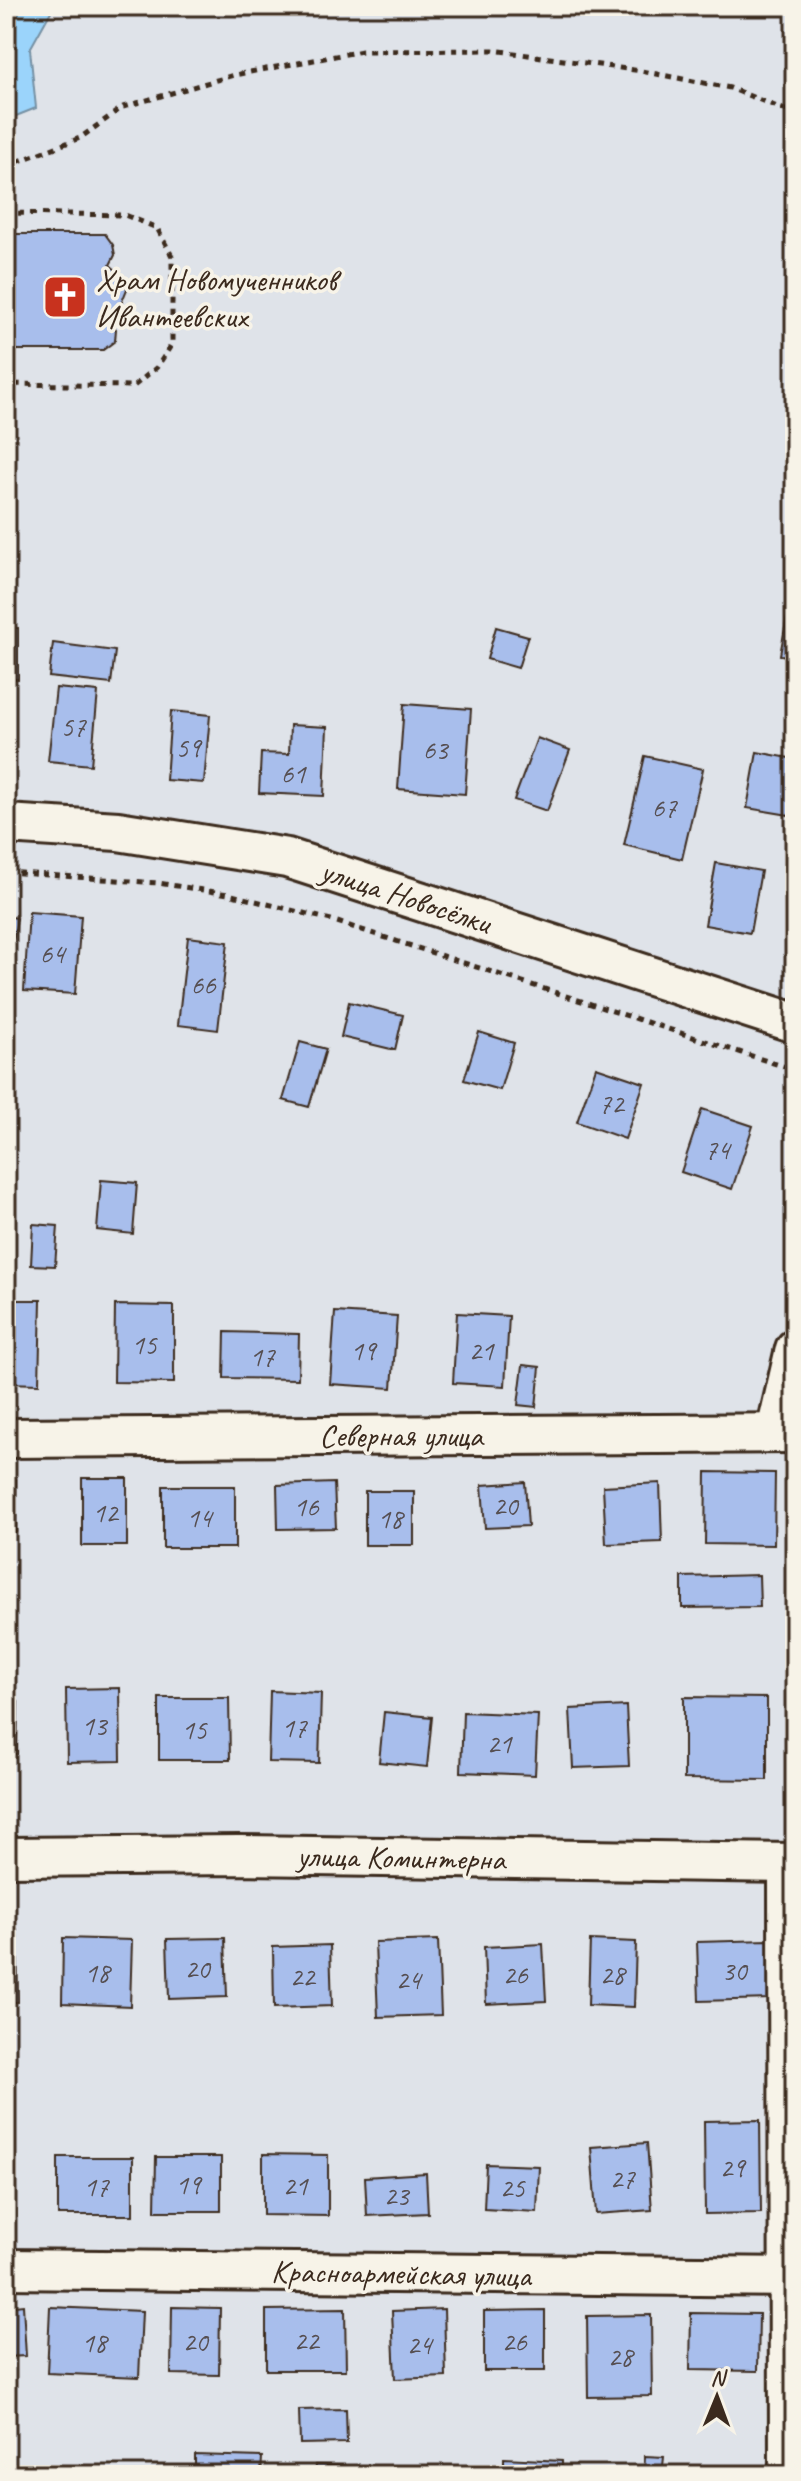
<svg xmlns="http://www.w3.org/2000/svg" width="801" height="2481" font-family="Caveat,sans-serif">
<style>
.water{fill:#9bd4fb;stroke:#7590a3;stroke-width:2}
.building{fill:#a8beec;stroke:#3b2a1e;stroke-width:2}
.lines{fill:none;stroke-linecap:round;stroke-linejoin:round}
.minor-casing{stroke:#3b2a1e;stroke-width:44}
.path{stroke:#3b2a1e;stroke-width:5;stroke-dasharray:6 6;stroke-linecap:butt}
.minor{stroke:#f7f3e8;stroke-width:38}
.labels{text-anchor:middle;stroke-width:7;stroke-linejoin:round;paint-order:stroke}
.number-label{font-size:28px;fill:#564f52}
.poi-label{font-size:32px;fill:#3b2a1e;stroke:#f7f3e8;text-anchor:start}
.street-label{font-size:32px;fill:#3b2a1e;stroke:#f7f3e8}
</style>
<rect width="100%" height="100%" fill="#dfe3e9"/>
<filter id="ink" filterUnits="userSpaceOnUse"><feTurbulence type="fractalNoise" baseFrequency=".0125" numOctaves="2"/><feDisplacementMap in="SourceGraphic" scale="16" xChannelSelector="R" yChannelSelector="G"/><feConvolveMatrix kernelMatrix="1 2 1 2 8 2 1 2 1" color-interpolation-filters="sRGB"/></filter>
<g filter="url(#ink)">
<path class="water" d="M6,6H54L30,49L36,108L6,120Z"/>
<g class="building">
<path d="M6,234H105L113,245L115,255L110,265L123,276L127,289L121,304L106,317L116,329L115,341L103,350H6Z"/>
<path d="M795,573V657L780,655Z"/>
<path d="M496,627L528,636L518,668L487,659Z"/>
<rect x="6" y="628" width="12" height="51"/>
<path d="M53,643L115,651L111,684L49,677Z"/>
<path d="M56,688L98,692L91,765L48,761Z"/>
<path d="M404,704L471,709L465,794L398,789Z"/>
<path d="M171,711L210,715L204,783L166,780Z"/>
<path d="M290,725L327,727L324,796L259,793L261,753L289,754Z"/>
<path d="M537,738L570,750L547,811L514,800Z"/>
<path d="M757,752L795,759V816L747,808Z"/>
<path d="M645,756L703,769L682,859L624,845Z"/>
<path d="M716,863L761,871L750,933L705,925Z"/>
<path d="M29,912L81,916L75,994L24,991Z"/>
<path d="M6,916L17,918L12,950L6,949Z"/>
<path d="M188,937L228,942L218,1030L178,1025Z"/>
<path d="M349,1002L403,1015L395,1050L341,1037Z"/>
<path d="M479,1032L514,1043L500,1090L464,1080Z"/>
<path d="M300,1042L326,1049L309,1107L283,1100Z"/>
<path d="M596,1067L644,1083L625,1139L577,1122Z"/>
<path d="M702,1109L753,1126L732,1189L681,1172Z"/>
<path d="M101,1180L137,1183L133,1234L97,1230Z"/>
<path d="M33,1224L58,1226L55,1266L31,1265Z"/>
<path d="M6,1300H41L39,1384L6,1383Z"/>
<path d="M115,1305L174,1306V1383L114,1382Z"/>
<path d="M335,1312L397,1316L392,1388L330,1384Z"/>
<path d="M457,1313L509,1316L505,1386L453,1383Z"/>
<path d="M225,1332L299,1334L298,1379L224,1378Z"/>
<path d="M523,1365L540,1367L536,1407L518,1405Z"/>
<path d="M706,1472L775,1473L774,1545L705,1544Z"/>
<rect x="82" y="1478" width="45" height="68"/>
<rect x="6" y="1479" width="10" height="53"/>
<path d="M525,1482L528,1526L485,1528L482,1485Z"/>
<path d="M334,1483L336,1528L278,1529L277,1485Z"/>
<path d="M660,1483L662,1542L606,1544L603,1486Z"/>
<rect x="163" y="1486" width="72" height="62"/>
<rect x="365" y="1491" width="49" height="54"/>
<path d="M759,1575L760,1607L682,1608V1577Z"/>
<path d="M120,1688L121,1761L67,1762L66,1689Z"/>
<path d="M270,1691L321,1693L319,1763L268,1762Z"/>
<path d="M684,1697L767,1698V1780L684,1779Z"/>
<path d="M159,1698H229L230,1760H159Z"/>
<path d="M6,1702H18L17,1754H6Z"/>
<path d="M626,1706L629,1766L573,1768L570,1709Z"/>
<path d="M384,1712L432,1717L427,1767L379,1762Z"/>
<path d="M463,1712L538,1715L535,1775L461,1772Z"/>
<path d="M17,1931L18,2002H6V1932Z"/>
<path d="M63,1938L132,1940L130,2006L62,2003Z"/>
<path d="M225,1938L227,1997L169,1999L167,1939Z"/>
<path d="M438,1940L441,2015L378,2017L375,1942Z"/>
<path d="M590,1940L636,1942L634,2007L588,2005Z"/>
<path d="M769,1940L771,1999L699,2001L697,1942Z"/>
<path d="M543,1944L546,2001L486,2004L484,1947Z"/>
<path d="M330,1945L332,2006L274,2008L273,1947Z"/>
<path d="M760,2120L761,2213L705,2214L704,2121Z"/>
<path d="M647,2143L652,2210L596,2214L591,2147Z"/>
<path d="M263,2154L328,2155V2216L263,2215Z"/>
<rect x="58" y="2157" width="75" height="58"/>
<path d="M156,2157H221V2211H155Z"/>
<path d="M486,2164L539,2166L537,2212L484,2209Z"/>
<path d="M426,2173L428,2213L367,2216L365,2177Z"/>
<path d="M23,2305L26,2356L6,2357V2307Z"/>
<path d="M50,2307L142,2311L139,2377L47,2373Z"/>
<path d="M172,2307L220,2308L219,2375L171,2374Z"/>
<path d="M345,2309L346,2370H266V2310Z"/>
<path d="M444,2309L446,2377L395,2379L392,2311Z"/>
<path d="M545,2310V2371H484V2311Z"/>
<path d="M691,2313L759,2314L758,2371L690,2370Z"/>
<path d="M651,2315L652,2396L588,2397L587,2316Z"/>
<path d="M346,2409L347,2443L300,2444L299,2410Z"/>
<path d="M195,2455L262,2457L261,2475H195Z"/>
<path d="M645,2456L664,2457L662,2475H644Z"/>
<path d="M504,2458L562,2461V2475H504Z"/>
<path d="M315,2465L344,2466L343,2475H314Z"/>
<path d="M445,2470V2475H369V2471Z"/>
</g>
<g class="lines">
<g class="minor-casing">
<g id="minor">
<path d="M6,824L118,831L287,858L795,1023"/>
<path d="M776,1432L795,1349"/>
<path d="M6,1438L795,1433"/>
<path d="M6,1857L239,1855L795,1863"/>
<path d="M788,1863L789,2475"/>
<path d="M6,2269L795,2277"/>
</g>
</g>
<g class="path">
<path d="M6,166L80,138L123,107L234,75L362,51L493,50L641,71L730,88L795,114"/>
<path d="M6,213L125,215L157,228L172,256V344L157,367L134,386L6,384"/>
<path d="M6,872L158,883L228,894L331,920L795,1070"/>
</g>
<use href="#minor" class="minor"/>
</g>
</g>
<defs>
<g id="church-square" transform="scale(2.3)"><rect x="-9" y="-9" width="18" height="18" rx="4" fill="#c8321e" stroke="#f7f3e8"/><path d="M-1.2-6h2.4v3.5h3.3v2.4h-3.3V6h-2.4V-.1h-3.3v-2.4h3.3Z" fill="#fff"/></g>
</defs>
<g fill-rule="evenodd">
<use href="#church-square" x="65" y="297"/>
</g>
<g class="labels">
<g class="number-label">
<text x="73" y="736">57</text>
<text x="188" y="757">59</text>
<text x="435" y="759">63</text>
<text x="293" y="783">61</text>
<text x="664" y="817">67</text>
<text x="52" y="963">64</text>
<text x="203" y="994">66</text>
<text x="611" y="1113">72</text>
<text x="717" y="1159">74</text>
<text x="144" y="1354">15</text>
<text x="363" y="1360">19</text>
<text x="481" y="1360">21</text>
<text x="262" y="1366">17</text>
<text x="505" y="1515">20</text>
<text x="306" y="1516">16</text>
<text x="105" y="1522">12</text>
<text x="199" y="1527">14</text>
<text x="390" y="1528">18</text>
<text x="94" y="1735">13</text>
<text x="294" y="1737">17</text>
<text x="194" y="1739">15</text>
<text x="499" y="1753">21</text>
<text x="197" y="1978">20</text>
<text x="734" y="1980">30</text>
<text x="97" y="1982">18</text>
<text x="515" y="1984">26</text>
<text x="612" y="1984">28</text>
<text x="302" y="1986">22</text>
<text x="408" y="1989">24</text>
<text x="732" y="2177">29</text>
<text x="622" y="2188">27</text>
<text x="188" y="2194">19</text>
<text x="295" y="2195">21</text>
<text x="96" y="2196">17</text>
<text x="512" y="2197">25</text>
<text x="396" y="2205">23</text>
<text x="306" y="2350">22</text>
<text x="195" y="2351">20</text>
<text x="514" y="2351">26</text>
<text x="94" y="2352">18</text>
<text x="419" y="2354">24</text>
<text x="620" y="2366">28</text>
</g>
<g class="poi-label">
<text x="96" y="290">Храм Новомученников<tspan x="96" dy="37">Ивантеевских</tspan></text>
</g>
<g class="street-label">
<text transform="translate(406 896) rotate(18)" y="11">улица Новосёлки</text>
<text x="401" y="1446">Северная улица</text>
<text transform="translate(401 1857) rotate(1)" y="11">улица Коминтерна</text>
<text transform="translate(401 2273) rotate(1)" y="11">Красноармейская улица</text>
</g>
</g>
<rect width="801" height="2481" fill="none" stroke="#f7f3e8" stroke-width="32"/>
<rect x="16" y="16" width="769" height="2449" fill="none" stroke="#3b2a1e" stroke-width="3" filter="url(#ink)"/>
<g transform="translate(717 2397) rotate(1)" stroke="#f7f3e8" stroke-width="6" paint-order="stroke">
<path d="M0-6L14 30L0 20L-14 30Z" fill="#3b2a1e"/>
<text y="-12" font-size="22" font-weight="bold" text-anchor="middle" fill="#3b2a1e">N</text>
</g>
</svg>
